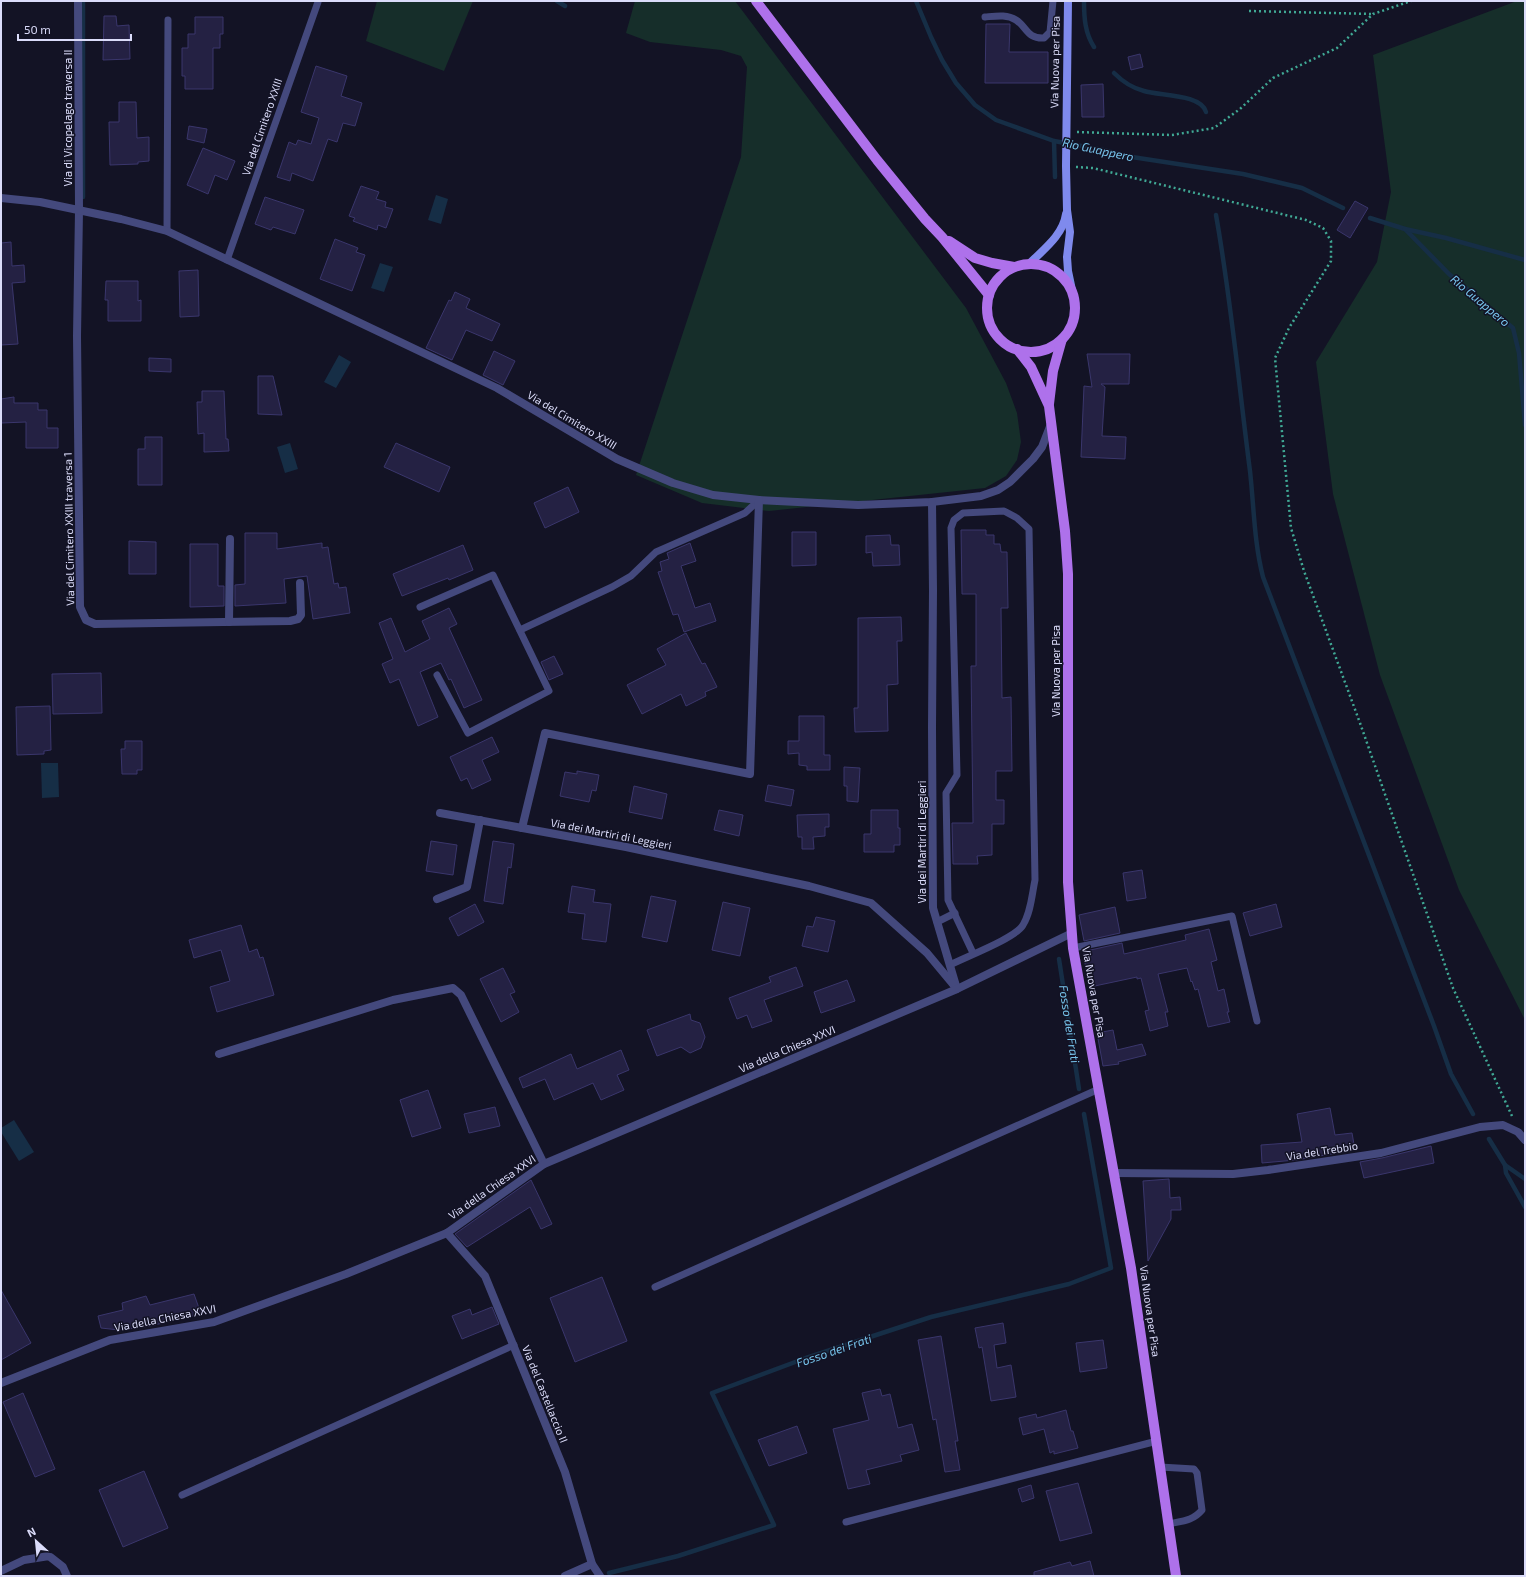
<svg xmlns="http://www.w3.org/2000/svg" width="1526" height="1577" font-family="'Exo 2',sans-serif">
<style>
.green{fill:#162e2a}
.water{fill:#162e46}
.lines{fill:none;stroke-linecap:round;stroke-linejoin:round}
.stream{stroke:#162e46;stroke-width:4.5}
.building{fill:#242143;stroke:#3a366c}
.path{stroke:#40a995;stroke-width:2.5;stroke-dasharray:2 3;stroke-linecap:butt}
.service{stroke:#44497d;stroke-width:7}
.minor{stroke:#44497d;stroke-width:8}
.secondary{stroke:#7f8aed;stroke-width:8}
.primary{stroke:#ae71eb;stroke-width:10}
.labels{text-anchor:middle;stroke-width:3;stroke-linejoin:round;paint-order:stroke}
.street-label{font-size:11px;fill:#dbdcfa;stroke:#131325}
.water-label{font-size:12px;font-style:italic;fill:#77c4ec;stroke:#131325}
</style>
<rect width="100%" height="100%" fill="#131325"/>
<g class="green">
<path d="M377,1H473L444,71L366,41Z"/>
<path d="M635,1H735L966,308L1006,383L1017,413L1021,442L1017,460L1006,476L985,488L769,511L702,503L636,475L741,157L747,67L741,56L721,50L650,42L626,33Z"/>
<path d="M1517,1H1525V1020L1459,890L1380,675L1333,494L1316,362L1377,262L1391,192L1373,55Z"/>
</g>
<g class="water">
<path d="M436,195L448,199L441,224L428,220Z"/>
<path d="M380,263L393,267L384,292L371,288Z"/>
<path d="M339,355L351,362L336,388L324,382Z"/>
<path d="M290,443L298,469L285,473L277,447Z"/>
<path d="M41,763H58L59,797L42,798Z"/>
<path d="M14,1120L34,1152L19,1161L1,1132V1128Z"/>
</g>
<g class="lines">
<g class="stream">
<path d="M83,1V197"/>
<path d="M557,1L565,6"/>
<path d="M916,1L931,37L942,60L956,83L975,105L996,120L1054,141L1103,150L1132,157L1243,174L1302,188L1343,208"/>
<path d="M1084,1C1084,18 1085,33 1094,47"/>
<path d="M1114,73C1122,81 1132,88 1144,91C1160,96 1201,94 1206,112"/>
<path d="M1054,141L1055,177"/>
<path d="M1216,215C1231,299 1239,386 1250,471C1254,507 1254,542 1263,577L1434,1026L1451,1074L1473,1114"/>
<path d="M1370,218L1405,229L1449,274L1513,328L1519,353L1525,425"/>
<path d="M1405,229L1446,238L1525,260"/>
<path d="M1059,959L1079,1089"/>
<path d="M1489,1139L1505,1165L1525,1179"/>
<path d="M1505,1165L1506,1173L1525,1207"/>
<path d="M609,1573L678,1556L774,1525L712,1393L806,1358L931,1317L1069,1284L1111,1268L1084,1114"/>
</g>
</g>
<g class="building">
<path d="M104,16H116L117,26L129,25L130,59L103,60Z"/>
<path d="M195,17H223V34H220V48H213V89H185V76H182V48H188V34H195Z"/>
<path d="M986,24H1010L1009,52H1048V83H985Z"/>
<path d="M1140,54L1143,67L1131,70L1128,57Z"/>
<path d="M316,66L347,76L341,96L362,103L355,126L343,123L337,142L328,139L313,181L292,173L290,181L277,177L289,142L296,145L298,140L311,144L319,118L301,112Z"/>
<path d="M1103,84L1104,117H1082L1081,85Z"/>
<path d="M119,102H136L137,138L149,137V161L138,162V164L110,165L109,122H119Z"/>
<path d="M189,126L207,129L204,143L187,139Z"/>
<path d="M203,148L235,161L227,180L215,175L208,194L187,185Z"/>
<path d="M361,186L379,192L376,199L386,202L385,207L393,209L386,228L378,225L377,230L353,221L355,218L349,216Z"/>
<path d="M265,197L304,210L295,234L273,227L271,230L255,224Z"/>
<path d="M1355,201L1368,208L1350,238L1337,230Z"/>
<path d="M335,239L358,248L356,252L365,255L352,291L320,279Z"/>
<path d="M11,242L12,266L24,265L25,282L12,283L18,344L1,345V243Z"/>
<path d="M198,270L199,316L180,317L179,271Z"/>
<path d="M106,281H138V301L141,300V321H108V300H105Z"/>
<path d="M455,292L470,299L466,308L500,324L492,341L466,330L452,360L426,348L449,300L451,301Z"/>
<path d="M494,351L515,361L503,385L483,375Z"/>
<path d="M1087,354H1130L1129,384H1101L1105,387L1102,436L1126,437L1125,459L1081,457L1084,386L1092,387Z"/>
<path d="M149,358L171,359V372L149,371Z"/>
<path d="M258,376H273L282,415L258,414Z"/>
<path d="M202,391H224L226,439H228L229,451L204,452V433L198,434L197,402H202Z"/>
<path d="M14,397V403H38V410H47V428H58V448H26V422L1,423V399Z"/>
<path d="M145,437H162V485H138V449H145Z"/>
<path d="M396,443L450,467L439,492L384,467Z"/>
<path d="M568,487L579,512L545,528L534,503Z"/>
<path d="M961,530H986V535H994V544H1000L1001,552H1007L1008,608H1001L1002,698L1011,697L1012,771H996V800H1004V824H992V855L977,856L978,864H953L952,823H973L971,666H976V594H962Z"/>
<path d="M792,532H816V565L792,566Z"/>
<path d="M245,533H277V549L322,543V548L328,547L334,584L338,583L339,588L346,587L350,613L313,619L307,576L284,579L286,603L235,606V585L245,584Z"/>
<path d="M890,535L891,545H899L900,565L873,566L872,552L866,553V536Z"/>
<path d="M129,541L156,542V574H129Z"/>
<path d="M690,543L696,561L681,566L695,608L710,603L716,621L684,632L678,614L673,615L658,572L662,571L660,562L669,559L667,553Z"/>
<path d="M190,544H218V586H224V606L190,607Z"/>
<path d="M463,545L473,570L449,580L448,578L402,596L393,574Z"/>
<path d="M449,608L457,624L449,628L482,700L464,708L451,679L449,680L441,663L420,672L438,717L418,726L399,679L390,683L382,664L393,659L379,623L391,618L405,652L430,639L422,621Z"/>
<path d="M901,617L902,641H897L898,684L887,685L888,731L855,732L854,708H858V618Z"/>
<path d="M686,633L702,664L705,663L717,687L705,692L706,696L686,706L681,694L642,714L627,685L666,665L657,649Z"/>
<path d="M554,656L563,674L549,680L541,662Z"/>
<path d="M101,673L102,713L53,714L52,674Z"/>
<path d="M50,706L51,750L44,751V754L17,755L16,707Z"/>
<path d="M799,716H824V755H830V770H807V766L799,765V753L788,754V741H799Z"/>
<path d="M492,737L499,752L482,760L491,780L472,789L467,778L461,781L450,757Z"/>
<path d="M125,741H142V770H137V774H122L121,749H125Z"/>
<path d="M844,767L860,768L858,802L847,801V786H844Z"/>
<path d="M577,771L599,775L596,791L592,790L589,802L560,796L565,772L577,774Z"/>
<path d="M768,785L794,790L791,806L765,801Z"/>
<path d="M634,786L667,794L662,819L629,812Z"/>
<path d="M719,810L743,815L739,836L714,830Z"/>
<path d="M871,810H898V828H900V845H894V852H864V834H871Z"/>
<path d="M829,814V827H825V836L813,837L814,849H802V837H798L797,815Z"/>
<path d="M431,841L457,845L453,875L426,871Z"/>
<path d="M493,841L514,844L511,868L508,867L503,904L484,901Z"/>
<path d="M1142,870L1146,898L1127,901L1123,873Z"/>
<path d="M572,886L595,890L593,902L611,904L606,942L582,939L585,914L568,912Z"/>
<path d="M651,896L676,901L667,942L642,937Z"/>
<path d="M723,902L750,908L740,956L712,950Z"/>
<path d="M475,904L484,922L458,936L449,918Z"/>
<path d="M1276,904L1282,927L1250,936L1243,913Z"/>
<path d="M1115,907L1120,933L1084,941L1079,915Z"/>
<path d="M816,917L835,921L828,952L802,946L807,926L813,927Z"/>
<path d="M241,925L249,952L257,949L260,958L263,957L274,995L217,1012L210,987L230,981L221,950L194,958L189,940Z"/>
<path d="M1209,929L1217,960L1211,962L1218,991L1224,989L1229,1012H1227L1230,1022L1208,1027L1198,989L1195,990L1192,981L1191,982L1187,968L1158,974L1168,1012H1165L1168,1026L1150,1031L1145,1011L1149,1010L1141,978L1137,979V977L1090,987L1083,954H1086V951L1122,943L1124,954L1186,940L1185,935Z"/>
<path d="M796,967L803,986L764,1000L772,1021L752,1028L747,1015L737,1019L729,998L771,982L769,977Z"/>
<path d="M503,968L515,992L510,994L519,1012L501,1022L480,979Z"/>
<path d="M847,980L855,1001L821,1013L814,992Z"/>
<path d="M690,1014L691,1020L700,1023L705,1037L701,1048L690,1053L681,1047L657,1056L647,1030Z"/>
<path d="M1113,1030L1117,1050L1142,1044L1146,1055L1118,1062L1119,1064L1103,1066L1097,1033Z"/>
<path d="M621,1050L629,1070L617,1075L624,1090L601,1100L593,1083L554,1100L545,1079L523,1088L519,1078L571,1054L577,1069Z"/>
<path d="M428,1090L441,1128L412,1137L400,1100Z"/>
<path d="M495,1107L500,1126L469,1133L464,1114Z"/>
<path d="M1330,1108L1335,1135L1352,1133L1355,1150L1296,1160L1262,1163L1261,1145L1302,1142L1297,1114Z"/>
<path d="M1431,1146L1434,1163L1364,1178L1360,1162L1382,1158Z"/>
<path d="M1169,1179L1170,1198L1180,1197L1181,1210H1171V1219L1148,1261L1143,1181Z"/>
<path d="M531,1180L552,1224L541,1229L530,1207L467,1247L455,1234Z"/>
<path d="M602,1277L627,1341L575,1362L550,1298Z"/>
<path d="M1,1290L31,1343L1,1360Z"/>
<path d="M194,1294L201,1314L150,1326L119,1330L101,1328L98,1316L123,1310L122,1303L146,1296L150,1305Z"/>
<path d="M492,1307L499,1324L462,1339L452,1316L470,1309L472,1315Z"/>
<path d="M1003,1323L1006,1343L994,1345L997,1368L1011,1365L1016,1397L991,1401L982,1347L979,1348L975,1328Z"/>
<path d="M941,1336L958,1441H955L960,1470L945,1472L936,1419L933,1420L918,1340Z"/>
<path d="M1103,1340L1107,1368L1080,1372L1076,1343Z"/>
<path d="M880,1389L882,1396L890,1394L898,1428L912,1424L919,1450L900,1455L902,1461L866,1470L870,1484L848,1489L833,1429L869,1420L862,1393Z"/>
<path d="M23,1393L55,1469L35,1477L3,1402Z"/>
<path d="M1066,1410L1071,1431H1073L1078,1448L1054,1454V1451L1050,1453L1044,1429L1023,1435L1019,1418L1036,1414L1037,1418Z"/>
<path d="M797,1426L807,1453L769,1466L758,1440Z"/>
<path d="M144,1471L168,1528L123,1547L99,1490Z"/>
<path d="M1078,1483L1092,1533L1060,1541L1046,1491Z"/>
<path d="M1031,1485L1034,1498L1022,1502L1018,1489Z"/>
<path d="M1090,1561L1094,1576H1034V1572L1070,1562L1072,1566Z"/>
</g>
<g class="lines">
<g class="path">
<path d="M1249,11L1372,14"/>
<path d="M1077,132L1172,135L1214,128L1240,109L1273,78L1337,48L1373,14L1411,1"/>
<path d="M1076,167L1093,168L1306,220L1323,228L1331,241V261L1289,328L1275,358L1291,528L1304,571L1360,723L1453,988L1512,1116"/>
</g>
<g class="service">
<path d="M985,17C996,16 1007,14 1016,20C1027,27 1027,39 1044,38L1050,32L1053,1"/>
<path d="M167,231L168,20"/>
<path d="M227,260L318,2"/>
<path d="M420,607L493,575L549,691L468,733L437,675"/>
<path d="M520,630L612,587L631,576L656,552L745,513L759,500"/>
<path d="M937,922L955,913"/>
<path d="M1073,948L1232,916L1257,1021"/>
<path d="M950,965C965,957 1016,938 1023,925C1031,912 1032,894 1035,880L1029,529L1017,518L1004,511L963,513L954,520L951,528L957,775L946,793L948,900L973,953"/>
<path d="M655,1287L1099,1089"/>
<path d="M1160,1467L1194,1469L1197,1473L1202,1510C1193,1521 1182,1521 1168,1524"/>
<path d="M182,1495L514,1345"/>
<path d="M846,1522L1157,1441"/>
</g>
<g class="minor">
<path d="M78,1L79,211L77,336L80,607L86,620L95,624L290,621L298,619L301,615L300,583"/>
<path d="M1,198L40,202L121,219L167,231L497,388L617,459L673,483L713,495L759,500L858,505L932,502L981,496L998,490L1010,482L1033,459L1042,447L1051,424"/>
<path d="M932,502L933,590L932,727L933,908L956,986"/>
<path d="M229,622L230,539"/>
<path d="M440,813L626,847L809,886L871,903L927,953L957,989"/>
<path d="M522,828L545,733L750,774L759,500"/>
<path d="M437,899L467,887L480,820"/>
<path d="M219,1054L393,1000L453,988L461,995L544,1164"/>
<path d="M1114,1173L1233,1174L1268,1170L1381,1153L1480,1127L1503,1125L1518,1132L1525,1140"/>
<path d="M447,1233L485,1276L565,1472L592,1564L600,1576"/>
<path d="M1,1383L110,1340L214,1322L346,1274L447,1233L544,1164L957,989L1072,933"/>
<path d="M1,1571L24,1560L49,1556L63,1567L67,1576"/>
<path d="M565,1576L592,1564"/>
</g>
<g class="secondary">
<path d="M1068,1L1066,166L1067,210L1070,232L1067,257L1068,271L1072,290"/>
<path d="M1030,263C1044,249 1063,235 1066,214"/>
</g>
<g class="primary">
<path d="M756,1L877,160L925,219L942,237L989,295"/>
<path d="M949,241L975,258L992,263L1014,267"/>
<circle cx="1031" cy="308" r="44"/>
<path d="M1017,349L1031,367L1049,406L1065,531L1068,574V882L1073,948L1131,1268L1176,1576"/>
<path d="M1049,404L1053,371L1062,339"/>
</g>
</g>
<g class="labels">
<g class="street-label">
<text transform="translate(1055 62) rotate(-89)" y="4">Via Nuova per Pisa</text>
<text transform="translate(68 118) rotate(-90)" y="4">Via di Vicopelago traversa II</text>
<text transform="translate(262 127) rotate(-71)" y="4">Via del Cimitero XXIII</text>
<text transform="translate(572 420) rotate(31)" y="4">Via del Cimitero XXIII</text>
<text transform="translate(69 529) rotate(-91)" y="4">Via del Cimitero XXIII traversa 1</text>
<text transform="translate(1056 671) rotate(-90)" y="4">Via Nuova per Pisa</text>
<text transform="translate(611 834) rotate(11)" y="4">Via dei Martiri di Leggieri</text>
<text transform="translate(922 842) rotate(-90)" y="4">Via dei Martiri di Leggieri</text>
<text transform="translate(1094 992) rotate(80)" y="4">Via Nuova per Pisa</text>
<text transform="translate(787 1049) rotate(-23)" y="4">Via della Chiesa XXVI</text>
<text transform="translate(1322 1151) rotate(-9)" y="4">Via del Trebbio</text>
<text transform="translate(492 1187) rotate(-35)" y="4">Via della Chiesa XXVI</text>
<text transform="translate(1150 1311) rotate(82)" y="4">Via Nuova per Pisa</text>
<text transform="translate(165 1318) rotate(-11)" y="4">Via della Chiesa XXVI</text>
<text transform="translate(545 1394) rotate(68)" y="4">Via del Castellaccio II</text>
</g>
<g class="water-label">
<text transform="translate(1098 150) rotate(12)" y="4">Rio Guappero</text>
<text transform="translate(1480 301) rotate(40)" y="4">Rio Guappero</text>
<text transform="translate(1069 1024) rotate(81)" y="4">Fosso dei Frati</text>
<text transform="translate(834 1351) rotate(-19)" y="4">Fosso dei Frati</text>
</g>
</g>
<rect width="1526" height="1577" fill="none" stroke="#dbdcfa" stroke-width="4"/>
<g transform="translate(36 1541) rotate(333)" stroke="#131325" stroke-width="3" paint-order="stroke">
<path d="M0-3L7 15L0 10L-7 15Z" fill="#dbdcfa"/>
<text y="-6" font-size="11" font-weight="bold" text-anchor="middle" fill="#dbdcfa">N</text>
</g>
<path d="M18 34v6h113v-6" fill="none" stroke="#dbdcfa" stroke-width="2"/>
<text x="24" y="34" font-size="12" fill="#dbdcfa" stroke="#131325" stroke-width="3" paint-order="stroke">50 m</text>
</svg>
